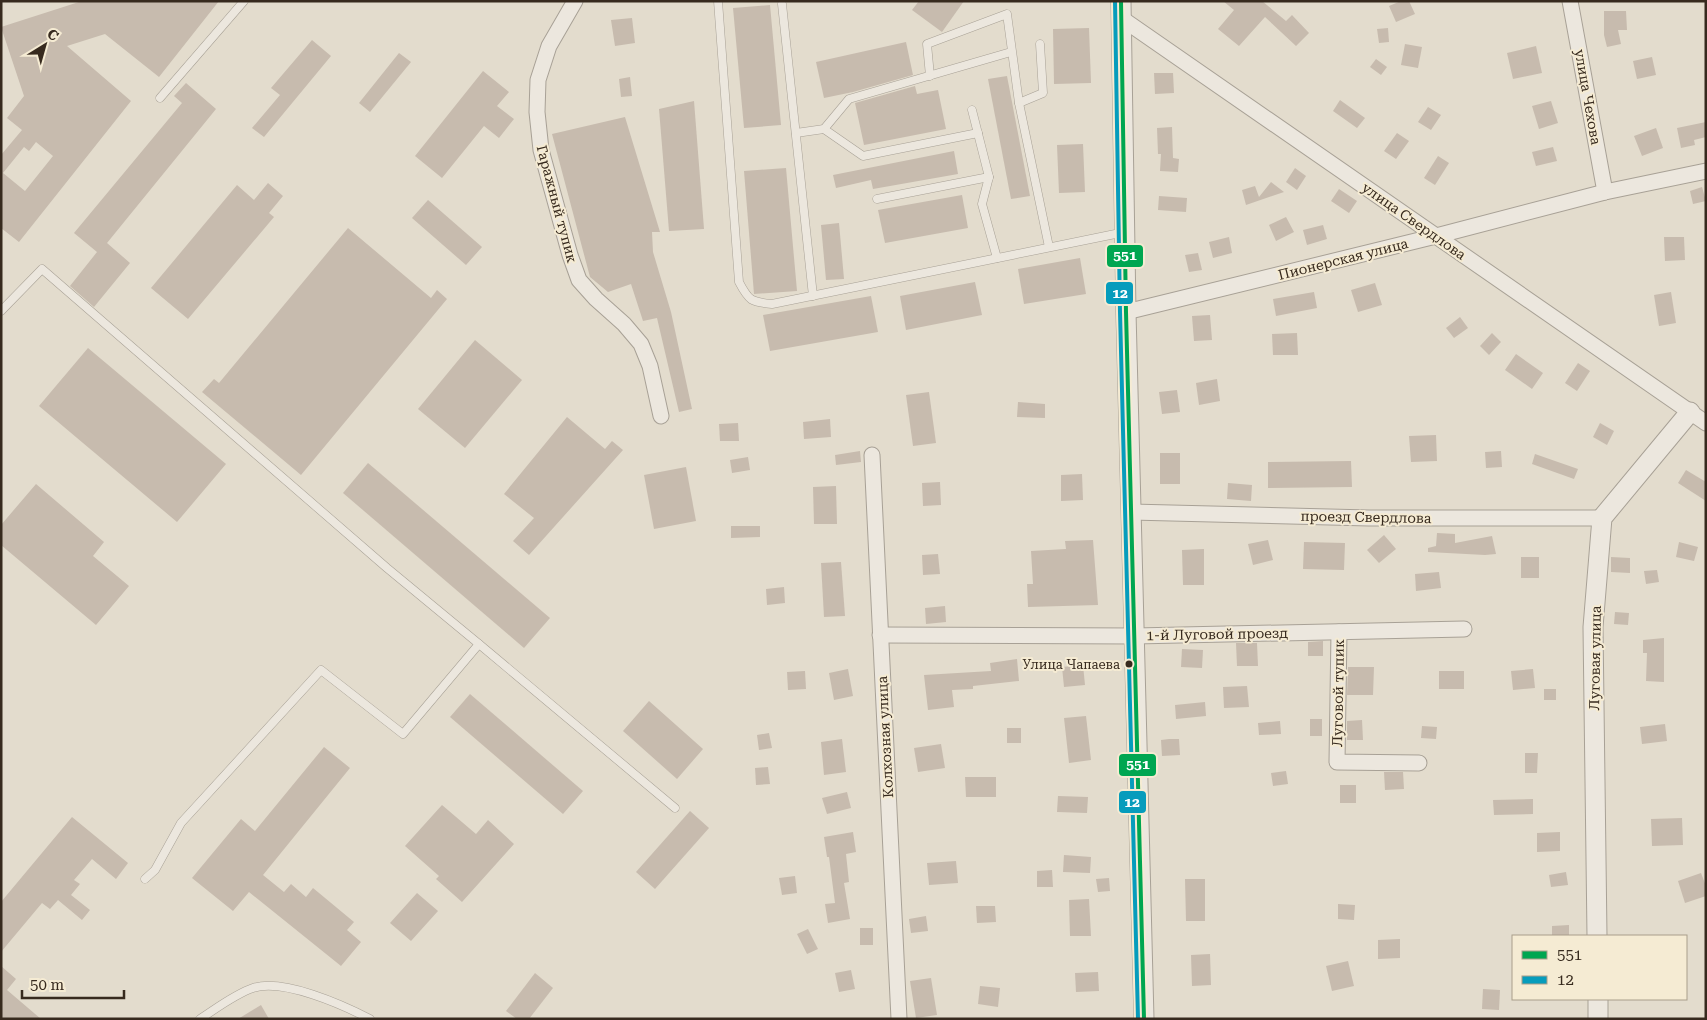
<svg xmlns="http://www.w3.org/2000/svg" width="1707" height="1020" font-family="'Roboto Serif',serif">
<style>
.building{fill:#c7bbae;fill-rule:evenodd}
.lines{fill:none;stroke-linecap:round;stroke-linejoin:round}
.service-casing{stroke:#a8a196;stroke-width:9}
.minor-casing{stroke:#a8a196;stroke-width:17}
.tertiary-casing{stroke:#a8a196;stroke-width:21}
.service{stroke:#ece7de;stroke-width:8}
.minor{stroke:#ece7de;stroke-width:15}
.tertiary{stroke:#ece7de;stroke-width:19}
.bus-1-casing{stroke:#f5ebd3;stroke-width:8}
.bus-2-casing{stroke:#f5ebd3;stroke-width:8}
.bus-1{stroke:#00a651;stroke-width:4}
.bus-2{stroke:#069cbc;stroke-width:4}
.bus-dot{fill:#372a1e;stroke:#f5ebd3;stroke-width:2}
.labels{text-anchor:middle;stroke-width:4;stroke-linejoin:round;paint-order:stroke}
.bus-label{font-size:13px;fill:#372a1e;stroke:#f5ebd3;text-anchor:end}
.street-label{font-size:14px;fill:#372a1e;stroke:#f5ebd3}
.line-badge{stroke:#f5ebd3;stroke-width:2}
.badge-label{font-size:14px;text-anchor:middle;font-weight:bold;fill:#fff}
</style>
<rect width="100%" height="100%" fill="#e3dccd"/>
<g class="building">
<path d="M82,1H219L159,77L105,34L67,46L131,101L19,242L1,228V155L22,130L7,118L24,96L1,27ZM36,142L53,156L25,191L3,173L24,147L29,151Z"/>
<path d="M919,1H964L942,32L912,10Z"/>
<path d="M1223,1H1262L1286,21L1292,15L1309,33L1296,46L1265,17L1239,46L1218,29L1234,10Z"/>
<path d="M1401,1H1409L1415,14L1396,22L1389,6Z"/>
<path d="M770,5L781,125L744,128L733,8Z"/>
<path d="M1604,11H1626L1627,30H1618L1621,44L1607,47L1604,35Z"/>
<path d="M632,18L635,43L615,46L611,20Z"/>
<path d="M1089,28L1091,83L1054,84L1053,29Z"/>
<path d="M1388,28L1389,42L1379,43L1377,29Z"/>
<path d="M312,40L331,56L264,137L252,128L280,95L271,88Z"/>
<path d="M906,42L913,75L853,92L824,98L816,62Z"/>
<path d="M1405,44L1422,47L1418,68L1401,65Z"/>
<path d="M1536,46L1542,73L1513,79L1507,53Z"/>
<path d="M399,53L411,62L370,112L359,103Z"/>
<path d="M1652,57L1656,75L1637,79L1633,61Z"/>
<path d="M1376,59L1387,67L1381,75L1370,67Z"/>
<path d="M483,71L509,92L497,106L514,119L499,138L484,126L442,178L415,156Z"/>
<path d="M1154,73H1173L1174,93L1155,94Z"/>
<path d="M1007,76L1030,196L1011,199L988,79Z"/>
<path d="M630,77L632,96L621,97L619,79Z"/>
<path d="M186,83L216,109L107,243L130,263L94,307L70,286L97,252L74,233L182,103L174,96Z"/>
<path d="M915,86L917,94L938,90L946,129L864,145L855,103Z"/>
<path d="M1340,100L1365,118L1357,128L1333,111Z"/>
<path d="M694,101L704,229L669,231L659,109Z"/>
<path d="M1551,101L1558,123L1539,129L1532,106Z"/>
<path d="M1428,107L1441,115L1431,130L1418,122Z"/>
<path d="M625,117L660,232H652L653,252L671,312L692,409L679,412L657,318L643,321L631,284L608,292L590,277L552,134Z"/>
<path d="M1706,122V137L1694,140L1695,145L1681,148L1677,128Z"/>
<path d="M1172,127L1173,158L1179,159L1178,172L1160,171L1161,154H1158L1157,128Z"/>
<path d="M1656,128L1663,148L1642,156L1634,136Z"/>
<path d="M1397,133L1409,141L1396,159L1384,151Z"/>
<path d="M1083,144L1085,192L1059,193L1057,145Z"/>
<path d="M1553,147L1557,161L1536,166L1532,152Z"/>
<path d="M954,151L958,174L873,189L871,180L836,188L833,175Z"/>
<path d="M1438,156L1449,163L1435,185L1424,178Z"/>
<path d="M786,168L797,291L754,294L744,171Z"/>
<path d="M1295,168L1306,176L1297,190L1286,182Z"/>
<path d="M1271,182L1284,192L1246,205L1242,190L1255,186L1259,197Z"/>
<path d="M268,183L283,196L269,213L274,217L188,319L151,288L237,185L254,200Z"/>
<path d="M1702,187L1706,201L1693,204L1690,191Z"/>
<path d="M1339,189L1357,201L1349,213L1331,201Z"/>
<path d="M962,195L968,228L885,243L878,210Z"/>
<path d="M1159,196L1187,198L1186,212L1158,210Z"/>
<path d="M428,200L482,247L466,265L412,218Z"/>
<path d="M1286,217L1294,232L1276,241L1269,225Z"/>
<path d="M839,223L844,279L826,280L821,225Z"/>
<path d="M1323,225L1327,239L1307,245L1303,230Z"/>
<path d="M348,228L431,298L437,290L447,299L301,475L202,392L214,379L219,383Z"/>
<path d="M1229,237L1232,253L1213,258L1209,242Z"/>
<path d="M1664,237H1684L1685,260L1665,261Z"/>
<path d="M1198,253L1202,270L1189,272L1185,255Z"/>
<path d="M1080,258L1086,294L1024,304L1018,269Z"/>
<path d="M975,282L982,315L906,330L900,296Z"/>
<path d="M1375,283L1382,305L1358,312L1351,290Z"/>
<path d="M1314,292L1317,308L1276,316L1273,299Z"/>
<path d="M1671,292L1676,323L1659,326L1654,295Z"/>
<path d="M871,296L878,332L770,351L763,315Z"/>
<path d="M1210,315L1212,340L1194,341L1192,316Z"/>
<path d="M1460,317L1468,328L1454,338L1446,328Z"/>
<path d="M1297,333L1298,355H1273L1272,334Z"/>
<path d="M1492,333L1501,342L1489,355L1480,346Z"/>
<path d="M475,340L522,380L465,448L418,409Z"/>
<path d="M88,348L226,464L177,522L39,406Z"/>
<path d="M1516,354L1543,373L1532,389L1505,370Z"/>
<path d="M1578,363L1590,371L1577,391L1565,383Z"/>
<path d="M1217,379L1220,401L1199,405L1196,383Z"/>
<path d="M1177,390L1180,412L1162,414L1159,392Z"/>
<path d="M929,392L936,443L913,446L906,395Z"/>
<path d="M1018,402L1045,404V418L1017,417Z"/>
<path d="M567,417L605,449L612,441L623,450L529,555L513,541L534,518L504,494Z"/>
<path d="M830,419L831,437L804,439L803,422Z"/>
<path d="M738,423L739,441H720L719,424Z"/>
<path d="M1600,423L1614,431L1607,445L1593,437Z"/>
<path d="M1436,435L1437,461L1411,462L1409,436Z"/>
<path d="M860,451L861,462L836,465L835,455Z"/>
<path d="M1501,451L1502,467L1486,468L1485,452Z"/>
<rect x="1160" y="453" width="20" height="31"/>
<path d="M1535,454L1578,469L1574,479L1532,464Z"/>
<path d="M748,457L750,470L732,473L730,460Z"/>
<path d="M1351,461L1352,487L1268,488V462Z"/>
<path d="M368,463L550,618L524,648L343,493Z"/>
<path d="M686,467L696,521L654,529L644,475Z"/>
<path d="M1686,470L1706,482V501L1678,483Z"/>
<path d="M1082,474L1083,500L1061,501V475Z"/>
<path d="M940,482L941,505L923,506L922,483Z"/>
<path d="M1228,483L1252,485L1251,501L1227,499Z"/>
<path d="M36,484L104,542L93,556L129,586L96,625L1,545V525Z"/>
<path d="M836,486L837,524H814L813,487Z"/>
<path d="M731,526H760V537L731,538Z"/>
<path d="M1437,533L1455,534V543L1492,536L1496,554L1485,555L1428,552V548L1436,546Z"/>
<path d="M1384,535L1396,549L1379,563L1367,550Z"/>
<path d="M1093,540L1098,605L1028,607L1027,584H1033L1031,551L1066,549L1065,541Z"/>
<path d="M1268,540L1273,560L1253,565L1248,544Z"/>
<path d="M1304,542L1345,543L1344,570L1303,569Z"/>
<path d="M1679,542L1698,547L1694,561L1676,557Z"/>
<path d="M1204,549V585H1183L1182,550Z"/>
<path d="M938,554L940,574L923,575L922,555Z"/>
<rect x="1521" y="557" width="18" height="21"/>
<path d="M1611,557L1630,558V573L1611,572Z"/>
<path d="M841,562L845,616L824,617L821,563Z"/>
<path d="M1657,570L1659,582L1646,584L1644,571Z"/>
<path d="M1439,572L1441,588L1416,591L1415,574Z"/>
<path d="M784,587L785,603L767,605L766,589Z"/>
<path d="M945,606L946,622L926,624L925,608Z"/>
<path d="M1615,612L1629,613L1628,625L1614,624Z"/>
<path d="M1664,638V682L1646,681L1647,653H1643V640Z"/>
<path d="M1323,641V656H1308V642Z"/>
<path d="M1236,643H1257L1258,666H1237Z"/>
<path d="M1182,649L1203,650L1202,668L1181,667Z"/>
<path d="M1017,659L1019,681L973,686V689L952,690L954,707L928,710L924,675L991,671L990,663Z"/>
<path d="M1083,665L1085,685L1064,687L1062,667Z"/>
<path d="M1348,667H1374L1373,695H1347Z"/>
<path d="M848,669L853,696L834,700L829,673Z"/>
<path d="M1533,669L1535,688L1513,690L1511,671Z"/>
<path d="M805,671L806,689L788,690L787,672Z"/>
<rect x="1439" y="671" width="25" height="18"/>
<path d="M1247,686L1249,707L1224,708L1223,687Z"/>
<rect x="1544" y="689" width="12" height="11"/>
<path d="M470,694L583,791L563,814L450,717Z"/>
<path d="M649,701L703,749L677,779L623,731Z"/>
<path d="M1205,702L1206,716L1176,719L1175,705Z"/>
<path d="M1086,716L1091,760L1069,763L1064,718Z"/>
<rect x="1310" y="719" width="12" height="17"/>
<path d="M1362,720L1363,740H1347V721Z"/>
<path d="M1280,721L1281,734L1259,735L1258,723Z"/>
<path d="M1665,724L1667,741L1642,744L1640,727Z"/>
<path d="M1422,726L1437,727L1436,739L1421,738Z"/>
<rect x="1007" y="728" width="14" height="15"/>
<path d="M769,733L772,748L759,750L757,735Z"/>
<path d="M842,739L846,772L824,775L821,742Z"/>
<path d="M1169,739H1179L1180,755L1162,756L1161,740Z"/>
<path d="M941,744L945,768L918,772L914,748Z"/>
<path d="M324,747L350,768L263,875L284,892L291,884L306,897L313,888L354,922L347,930L361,942L341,966L249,892L233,911L192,878L241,819L255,831Z"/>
<path d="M1525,753H1538L1537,773H1525Z"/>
<path d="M768,767L770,784L756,785L755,768Z"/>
<path d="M1286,771L1288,784L1273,786L1271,773Z"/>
<path d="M1384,772H1403L1404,789L1385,790Z"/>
<path d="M965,777H996V797H966Z"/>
<rect x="1340" y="785" width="16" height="18"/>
<path d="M847,792L851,808L827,814L822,798Z"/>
<path d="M1058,796L1088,797L1087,813L1057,812Z"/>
<path d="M1533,799V814L1494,815L1493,800Z"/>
<path d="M442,805L476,834L488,820L514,844L462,902L436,879L439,876L405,846Z"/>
<path d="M690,811L709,828L655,889L636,872Z"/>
<path d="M72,817L128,863L116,879L92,859L74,880L80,884L71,895L90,910L82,920L58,900L50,909L42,903L1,952V902Z"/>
<path d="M1682,818L1683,845L1652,846L1651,819Z"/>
<path d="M853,832L856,852L846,854L849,882L844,883L850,919L828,923L825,904L835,903L829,857H827L824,837Z"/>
<path d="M1560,832V851L1537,852V833Z"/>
<path d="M1064,855L1091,857L1090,873L1063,872Z"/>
<path d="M956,861L958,883L929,885L927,863Z"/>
<path d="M1052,870L1053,887H1037V871Z"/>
<path d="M1566,872L1568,885L1551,887L1549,875Z"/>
<path d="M1701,873L1706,886V896L1685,903L1678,881Z"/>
<path d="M795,876L797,893L782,895L779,878Z"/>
<path d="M1109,878L1110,891L1098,892L1096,879Z"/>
<path d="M1185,879H1205V921H1186Z"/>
<path d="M417,893L438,911L411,941L390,923Z"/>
<path d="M1089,899L1091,936H1070L1069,900Z"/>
<path d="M1338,904L1355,905L1354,920L1338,919Z"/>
<path d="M976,906H995L996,922L977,923Z"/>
<path d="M926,916L928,931L911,933L909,919Z"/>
<path d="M1569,925V936H1552V926Z"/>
<rect x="860" y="928" width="13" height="17"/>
<path d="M808,929L818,949L807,954L797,934Z"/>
<path d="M1400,939V958L1378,959V940Z"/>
<path d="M1210,954L1211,985L1192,986L1191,955Z"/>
<path d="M1348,961L1354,986L1332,991L1326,966Z"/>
<path d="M1,966L16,979L7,990L41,1019H1Z"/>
<path d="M851,970L855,989L839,992L835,973Z"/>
<path d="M1098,972L1099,991L1076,992L1075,973Z"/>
<path d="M535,973L553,988L529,1019H517L506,1011Z"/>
<path d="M931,978L937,1015L916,1018L910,981Z"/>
<path d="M980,986L1000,988L998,1007L978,1004Z"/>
<path d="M1483,989L1500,990L1499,1010L1482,1009Z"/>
<path d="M261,1005L269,1019H238Z"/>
</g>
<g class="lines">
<g class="service-casing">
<g id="service">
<path d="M718,1L739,282C749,301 751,302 772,304L1125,232"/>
<path d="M782,4L813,296"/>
<path d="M930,76L927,44L1007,14L1019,103L1049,247"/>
<path d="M160,98L244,1"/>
<path d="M1019,103L1043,93L1040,44"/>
<path d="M972,110L989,177L982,204L997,258"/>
<path d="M824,129L849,99L1011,52"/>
<path d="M796,133L824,129L863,156L978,133"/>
<path d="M877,199L989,177"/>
<path d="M1,311L42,269L387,568L479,644L403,734L321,670L181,823L155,870L145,879"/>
<path d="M479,644L675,808"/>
<path d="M200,1019C217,1008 235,994 253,988C283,978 343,1005 370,1019"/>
</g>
</g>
<g class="minor-casing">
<g id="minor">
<path d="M575,1L549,46L538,80L537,112L541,150L570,255L579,280L596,299L624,324L641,344L650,366L661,416"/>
<path d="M1570,1L1605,192"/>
<path d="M1121,18L1706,423"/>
<path d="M1126,312L1436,236L1605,192L1706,171"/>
<path d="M872,455L899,1019"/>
<path d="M1131,512L1369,518H1602"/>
<path d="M1339,632L1337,762L1419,763"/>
<path d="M880,635L1135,636L1464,629"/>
</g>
</g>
<g class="tertiary-casing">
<g id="tertiary">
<path d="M1121,1L1126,312L1144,1019"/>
<path d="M1597,936L1593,627L1602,518L1690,412"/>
<path d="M1598,999V1019"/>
</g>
</g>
<use href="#service" class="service"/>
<use href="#minor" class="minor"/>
<use href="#tertiary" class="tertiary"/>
<g class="bus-1-casing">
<path id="bus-1" d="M1121,1L1126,312L1144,1019"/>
</g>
<g class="bus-2-casing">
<path id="bus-2" d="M1115,1L1120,312L1138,1019"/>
</g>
<use href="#bus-1" class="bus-1"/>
<use href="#bus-2" class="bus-2"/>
</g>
<circle class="bus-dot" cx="1129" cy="664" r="4.5"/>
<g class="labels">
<g class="bus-label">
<text x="1120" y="669">Улица Чапаева</text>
</g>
<g class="street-label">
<text transform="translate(1588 97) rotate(80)" y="5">улица Чехова</text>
<text transform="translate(557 204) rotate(75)" y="5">Гаражный тупик</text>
<text transform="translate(1414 221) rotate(35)" y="5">улица Свердлова</text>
<text transform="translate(1343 259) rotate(-14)" y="5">Пионерская улица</text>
<text transform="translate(1366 517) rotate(1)" y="5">проезд Свердлова</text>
<text transform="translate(1217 634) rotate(-1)" y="5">1-й Луговой проезд</text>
<text transform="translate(1595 658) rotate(-89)" y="5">Луговая улица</text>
<text transform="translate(1338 693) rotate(-89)" y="5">Луговой тупик</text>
<text transform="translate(885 737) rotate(-93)" y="5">Колхозная улица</text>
</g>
</g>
<g class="line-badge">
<rect x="1106" y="244" width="38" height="24" rx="5" fill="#00a651"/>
<rect x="1105" y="281" width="29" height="24" rx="5" fill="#069cbc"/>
<rect x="1118" y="753" width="39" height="24" rx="5" fill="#00a651"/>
<rect x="1118" y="790" width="29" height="24" rx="5" fill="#069cbc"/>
</g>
<g class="badge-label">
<text x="1125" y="260">551</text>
<text x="1120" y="298">12</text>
<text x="1138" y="769">551</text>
<text x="1132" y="807">12</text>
</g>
<rect width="1707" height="1020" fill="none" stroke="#372a1e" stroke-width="5"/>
<rect x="1512" y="935" width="175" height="65" fill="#f5ebd3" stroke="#a99e8b"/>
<rect x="1522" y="951" width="25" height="8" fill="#00a651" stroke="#a99e8b"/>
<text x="1557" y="960" font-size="15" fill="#372a1e">551</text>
<rect x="1522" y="976" width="25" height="8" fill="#069cbc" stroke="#a99e8b"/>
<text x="1557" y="985" font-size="15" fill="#372a1e">12</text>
<g transform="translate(45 45) rotate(37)" stroke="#f5ebd3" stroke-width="4" paint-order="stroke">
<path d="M0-4L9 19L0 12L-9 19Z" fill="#372a1e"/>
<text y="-8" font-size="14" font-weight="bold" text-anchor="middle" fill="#372a1e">С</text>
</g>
<path d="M22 990v8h102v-8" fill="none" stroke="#372a1e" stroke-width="2.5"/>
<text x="30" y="990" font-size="15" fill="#372a1e" stroke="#f5ebd3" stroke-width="4" paint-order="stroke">50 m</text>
</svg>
